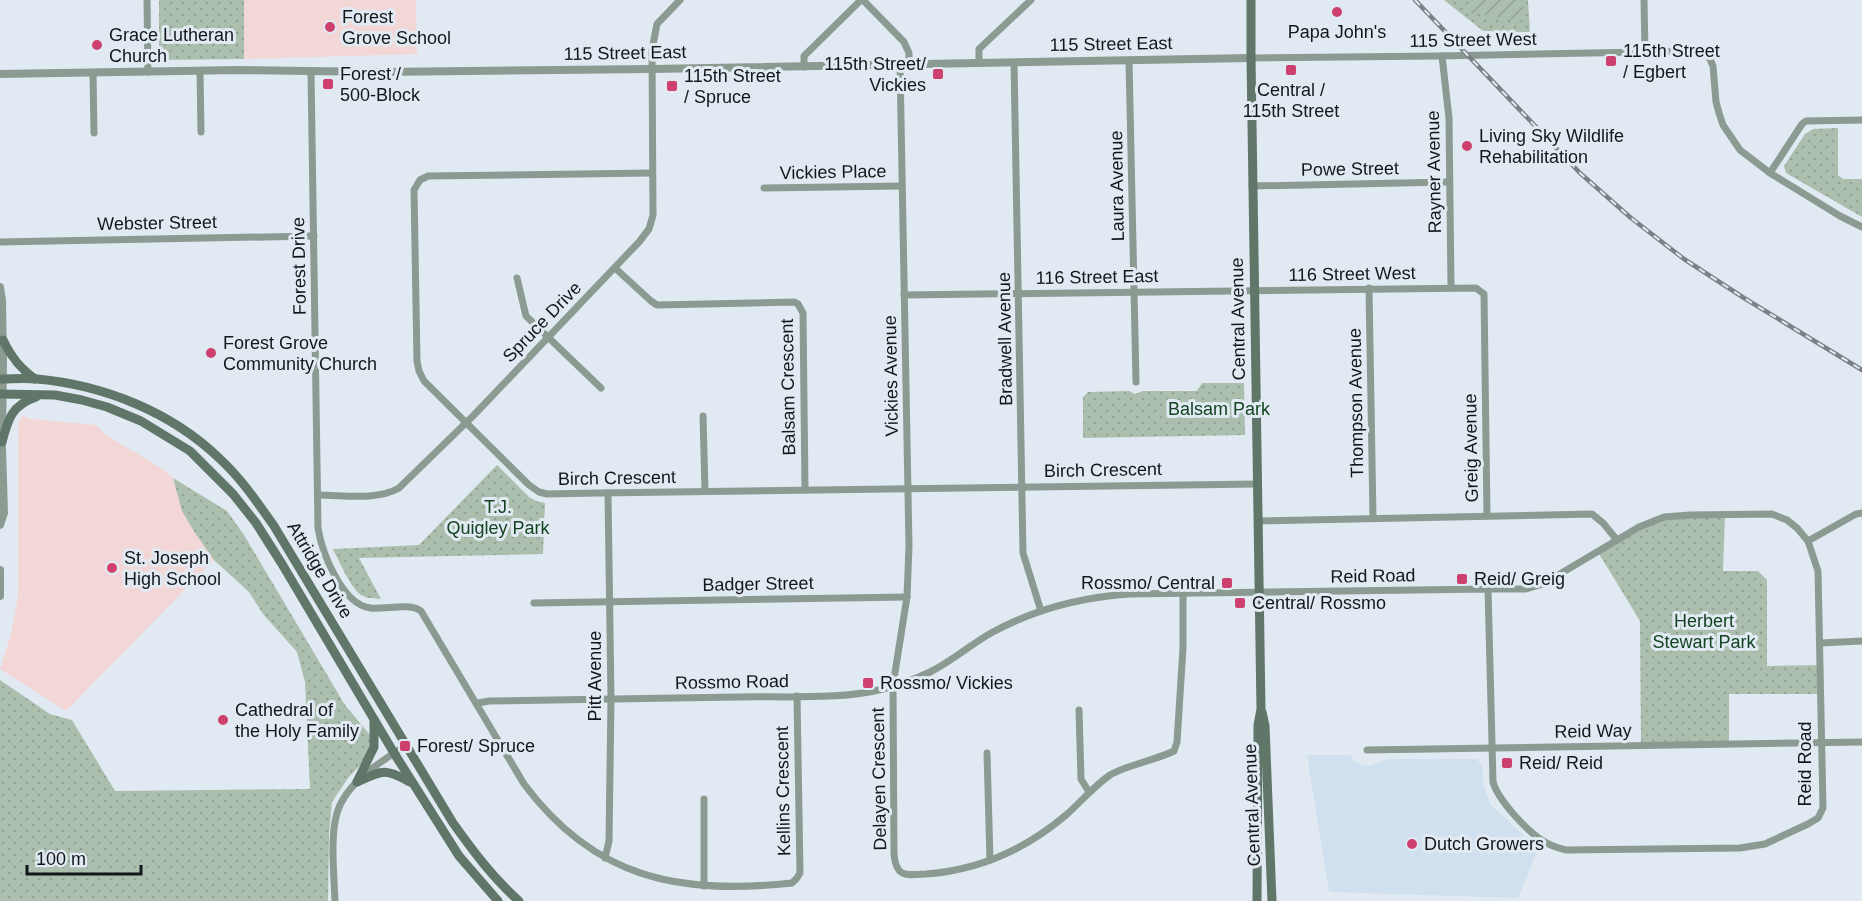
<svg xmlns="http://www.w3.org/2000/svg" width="1862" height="901" font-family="Arial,sans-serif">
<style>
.built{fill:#d1e0ee}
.education{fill:#f2d7d6}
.park{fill:url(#park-dots)}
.garden{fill:url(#garden-furrows)}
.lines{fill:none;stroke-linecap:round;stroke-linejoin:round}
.minor{stroke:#8b9b92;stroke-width:7}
.tertiary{stroke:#8b9b92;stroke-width:8}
.secondary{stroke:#5f7669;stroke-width:9}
.rail-casing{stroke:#7b8187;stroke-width:4.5}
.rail{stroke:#e1eaf2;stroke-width:2;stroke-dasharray:7;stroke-linecap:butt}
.poi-dot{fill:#ce406d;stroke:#e1eaf2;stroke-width:2}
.labels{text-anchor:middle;stroke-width:6;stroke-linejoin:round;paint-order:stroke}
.poi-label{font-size:18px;fill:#14171a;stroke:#e1eaf2;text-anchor:start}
.street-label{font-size:18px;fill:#14171a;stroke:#e1eaf2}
.park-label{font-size:18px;fill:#134321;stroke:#e1eaf2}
</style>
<defs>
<pattern id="park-dots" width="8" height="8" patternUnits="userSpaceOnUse" patternTransform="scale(1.5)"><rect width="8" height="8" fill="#acbfae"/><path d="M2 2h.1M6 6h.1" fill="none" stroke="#93a395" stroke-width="1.8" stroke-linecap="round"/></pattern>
<pattern id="garden-furrows" width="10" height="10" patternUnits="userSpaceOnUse" patternTransform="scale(1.5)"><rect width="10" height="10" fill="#acbfae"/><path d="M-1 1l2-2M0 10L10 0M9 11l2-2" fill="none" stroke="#93a395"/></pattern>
</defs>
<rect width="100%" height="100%" fill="#e1eaf2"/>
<path class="built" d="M1307,755H1350L1355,762L1363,766H1370L1388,759H1477L1482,766L1484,787L1490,804L1538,849L1518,898L1329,892Z"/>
<g class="education">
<path d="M244,0H416L417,54L244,59Z"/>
<path d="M23,416L31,419L96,425L106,435L164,470L173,478L182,511L195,533L214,560L66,711L0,669L11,634L18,596V435L19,421Z"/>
</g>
<g class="park">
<path d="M159,0H244V59L164,60L159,54Z"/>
<path d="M1444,0H1528L1530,32L1483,31Z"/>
<path d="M1838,128V175L1843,179H1862V217L1786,173L1784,166L1805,134L1813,129Z"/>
<path d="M1202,383H1244L1245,435L1083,438V397L1088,392L1129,391L1135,394L1143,391H1197Z"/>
<path d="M497,465L529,497L536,501L545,503L543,554L359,558L381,599C374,598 368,599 361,595C352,590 338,559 333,549L419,545Z"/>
<path d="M173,478L227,511L244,535L345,705L370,735L371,741L365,760L348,778L332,802L329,835L328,901H0V680L50,714L72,720L115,791L310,789L305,682L297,652L263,614L249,592L214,560L195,533L182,511Z"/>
<path d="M1725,514L1723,571H1758L1767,580V666L1820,665V694H1729V744L1641,745L1640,621L1598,552L1664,517Z"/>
</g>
<path class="garden" d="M1474,0H1523L1524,21L1471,13Z"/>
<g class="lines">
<g class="minor">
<path d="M147,0L148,72"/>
<path d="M863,0L904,42L909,53V65"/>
<path d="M1644,0L1645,51"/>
<path d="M1442,56L1449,118L1451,287"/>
<path d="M1251,58L1439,56L1696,51L1703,53L1709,57L1713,66L1716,102L1719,113L1723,125L1740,150L1770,173L1840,216L1862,227"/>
<path d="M1129,60L1136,382"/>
<path d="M979,63V49L1031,0"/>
<path d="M1014,63L1023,553L1041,611"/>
<path d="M900,65L909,546L907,597L893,685L894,854C896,878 906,875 926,874C979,870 1026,849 1066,815C1081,802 1094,786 1110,775C1127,765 1156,760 1174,751L1177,742L1183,648V594"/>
<path d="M804,67V56L861,0"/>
<path d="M200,71L201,132"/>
<path d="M311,72L318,528C322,553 342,604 370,608C386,610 409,602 421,611L524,784C595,879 679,895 792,883L797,878L800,873L797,696"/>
<path d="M93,73L94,133"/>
<path d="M652,173L428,176L420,180L414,190L417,361L419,371L424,381L529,485L539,492L547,494L599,493L1258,484"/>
<path d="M1770,173L1802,124L1806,121L1862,120"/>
<path d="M1252,186L1449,182"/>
<path d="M764,188L902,186"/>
<path d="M0,242L314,236"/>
<path d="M615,268L651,301L657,305L794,302L798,304L803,313L805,489"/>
<path d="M517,278L526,316L601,388"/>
<path d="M1369,288L1373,518"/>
<path d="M904,295L1476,288L1484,294L1487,516"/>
<path d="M703,416L705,491"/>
<path d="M318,495C344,495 376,501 399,488L473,416L639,242L649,229L653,215L652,50L657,24L680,0"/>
<path d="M1258,521L1592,514L1603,523L1617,540"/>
<path d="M1808,541L1856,514L1862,513"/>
<path d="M534,603L907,597"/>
<path d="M1820,643L1862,641"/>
<path d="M478,703L489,701C572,700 655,698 738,697C782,696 841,700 883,689C898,685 916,679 930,672C952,661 970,645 991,633C1033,610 1082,597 1130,594L1488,589H1526L1543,584L1639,527L1664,517L1690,515L1772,514L1787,520L1797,528L1808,541L1818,571L1823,808L1818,818L1808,824L1765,844L1740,848L1566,850C1558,848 1551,846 1543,841C1527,831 1498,800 1493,782L1488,589"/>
<path d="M1079,710L1081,779L1089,792"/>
<path d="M1367,750L1862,742"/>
<path d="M987,753L990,860"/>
<path d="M704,799V886"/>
<path d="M605,858L609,841L611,699L608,493"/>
<path d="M335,901C334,875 330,837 337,813C346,783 380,762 405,746"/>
</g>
<g class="tertiary">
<path d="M0,74L239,70L382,72L652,69L1251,58"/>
<path d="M0,287L2,300L3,360L2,447L4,513L0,525"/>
<path d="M0,570V596"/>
</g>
<g class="secondary">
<path d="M1251,0V58L1261,709L1258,725L1257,901"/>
<path d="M3,340C11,357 20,368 35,379"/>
<path d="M0,379C12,379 25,378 37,379C104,385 171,412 219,458C241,478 257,502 274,526L453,823C473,851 493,878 519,901"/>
<path d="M0,394L55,395L82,400L107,407L141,421L190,451L233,494L256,523L282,564L394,753L459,856L498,901"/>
<path d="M2,442C8,419 12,405 36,397"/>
<path d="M1262,712L1265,726L1272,901"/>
<path d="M357,782L374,747V720"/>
<path d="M357,782C383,770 385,768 410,782"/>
</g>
<g class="rail-casing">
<path id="rail" d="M1415,0L1580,173L1631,218L1684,259L1744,298L1862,370"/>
</g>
<use href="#rail" class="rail"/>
</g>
<g class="poi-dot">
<circle cx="1337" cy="12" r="6"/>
<circle cx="330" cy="27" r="6"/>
<circle cx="97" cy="45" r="6"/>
<rect x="1605" y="55" width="12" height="12" rx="3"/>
<rect x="1285" y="64" width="12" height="12" rx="3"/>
<rect x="932" y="68" width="12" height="12" rx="3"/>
<rect x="322" y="78" width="12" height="12" rx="3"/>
<rect x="666" y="80" width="12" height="12" rx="3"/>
<circle cx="1467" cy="146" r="6"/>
<circle cx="211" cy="353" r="6"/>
<circle cx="112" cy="568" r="6"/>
<rect x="1456" y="573" width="12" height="12" rx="3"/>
<rect x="1221" y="577" width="12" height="12" rx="3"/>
<rect x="1234" y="597" width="12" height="12" rx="3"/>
<rect x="862" y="677" width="12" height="12" rx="3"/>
<circle cx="223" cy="720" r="6"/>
<rect x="399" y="740" width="12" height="12" rx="3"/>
<rect x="1501" y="757" width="12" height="12" rx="3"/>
<circle cx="1412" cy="844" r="6"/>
</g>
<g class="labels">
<g class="poi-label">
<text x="342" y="23">Forest<tspan x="342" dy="21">Grove School</tspan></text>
<text x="1337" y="38" text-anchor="middle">Papa John's</text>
<text x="109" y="41">Grace Lutheran<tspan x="109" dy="21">Church</tspan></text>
<text x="1623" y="57">115th Street<tspan x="1623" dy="21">/ Egbert</tspan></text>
<text x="926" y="70" text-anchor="end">115th Street/<tspan x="926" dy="21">Vickies</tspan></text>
<text x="340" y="80">Forest /<tspan x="340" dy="21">500-Block</tspan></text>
<text x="684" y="82">115th Street<tspan x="684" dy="21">/ Spruce</tspan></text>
<text x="1291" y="96" text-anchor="middle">Central /<tspan x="1291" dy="21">115th Street</tspan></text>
<text x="1479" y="142">Living Sky Wildlife<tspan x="1479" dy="21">Rehabilitation</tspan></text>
<text x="223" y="349">Forest Grove<tspan x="223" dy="21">Community Church</tspan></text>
<text x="124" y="564">St. Joseph<tspan x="124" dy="21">High School</tspan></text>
<text x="1474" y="585">Reid/ Greig</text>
<text x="1215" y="589" text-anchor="end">Rossmo/ Central</text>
<text x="1252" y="609">Central/ Rossmo</text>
<text x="880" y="689">Rossmo/ Vickies</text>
<text x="235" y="716">Cathedral of<tspan x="235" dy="21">the Holy Family</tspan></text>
<text x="417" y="752">Forest/ Spruce</text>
<text x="1519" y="769">Reid/ Reid</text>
<text x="1424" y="850">Dutch Growers</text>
</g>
<g class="street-label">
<text transform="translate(1473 40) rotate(-1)" y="6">115 Street West</text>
<text transform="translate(1111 44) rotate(-1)" y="6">115 Street East</text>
<text transform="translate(625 53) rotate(-1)" y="6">115 Street East</text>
<text transform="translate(1350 169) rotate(-1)" y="6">Powe Street</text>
<text transform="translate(833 172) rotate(-1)" y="6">Vickies Place</text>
<text transform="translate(1434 172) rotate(-91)" y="6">Rayner Avenue</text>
<text transform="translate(1117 186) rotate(-91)" y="6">Laura Avenue</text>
<text transform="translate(157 223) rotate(-1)" y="6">Webster Street</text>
<text transform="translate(299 266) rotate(-91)" y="6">Forest Drive</text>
<text transform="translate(1352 274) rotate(-1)" y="6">116 Street West</text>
<text transform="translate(1097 277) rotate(-1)" y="6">116 Street East</text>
<text transform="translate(1238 319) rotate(-91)" y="6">Central Avenue</text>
<text transform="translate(542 322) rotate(-46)" y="6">Spruce Drive</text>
<text transform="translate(1005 339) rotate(-91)" y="6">Bradwell Avenue</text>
<text transform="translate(891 376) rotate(-91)" y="6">Vickies Avenue</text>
<text transform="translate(788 387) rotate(-91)" y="6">Balsam Crescent</text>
<text transform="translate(1356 403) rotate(-91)" y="6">Thompson Avenue</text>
<text transform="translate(1471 448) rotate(-91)" y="6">Greig Avenue</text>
<text transform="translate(1103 470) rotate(-1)" y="6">Birch Crescent</text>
<text transform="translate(617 478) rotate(-1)" y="6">Birch Crescent</text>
<text transform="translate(320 570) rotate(59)" y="6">Attridge Drive</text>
<text transform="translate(1373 576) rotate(-1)" y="6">Reid Road</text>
<text transform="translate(758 584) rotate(-1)" y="6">Badger Street</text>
<text transform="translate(595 676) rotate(-90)" y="6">Pitt Avenue</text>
<text transform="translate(732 682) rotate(-1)" y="6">Rossmo Road</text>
<text transform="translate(1593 731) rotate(-1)" y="6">Reid Way</text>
<text transform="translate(1805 764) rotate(-90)" y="6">Reid Road</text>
<text transform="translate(879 779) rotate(-91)" y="6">Delayen Crescent</text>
<text transform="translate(783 791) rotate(-91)" y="6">Kellins Crescent</text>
<text transform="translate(1252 805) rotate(-92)" y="6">Central Avenue</text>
</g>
<g class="park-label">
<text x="1219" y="415">Balsam Park</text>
<text x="498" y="513">T.J.<tspan x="498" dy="21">Quigley Park</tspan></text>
<text x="1704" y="627">Herbert<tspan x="1704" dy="21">Stewart Park</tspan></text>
</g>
</g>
<path d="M27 865v9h114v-9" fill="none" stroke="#14171a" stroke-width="3"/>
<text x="36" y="865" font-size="18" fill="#14171a" stroke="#e1eaf2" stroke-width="4.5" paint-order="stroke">100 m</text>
</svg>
